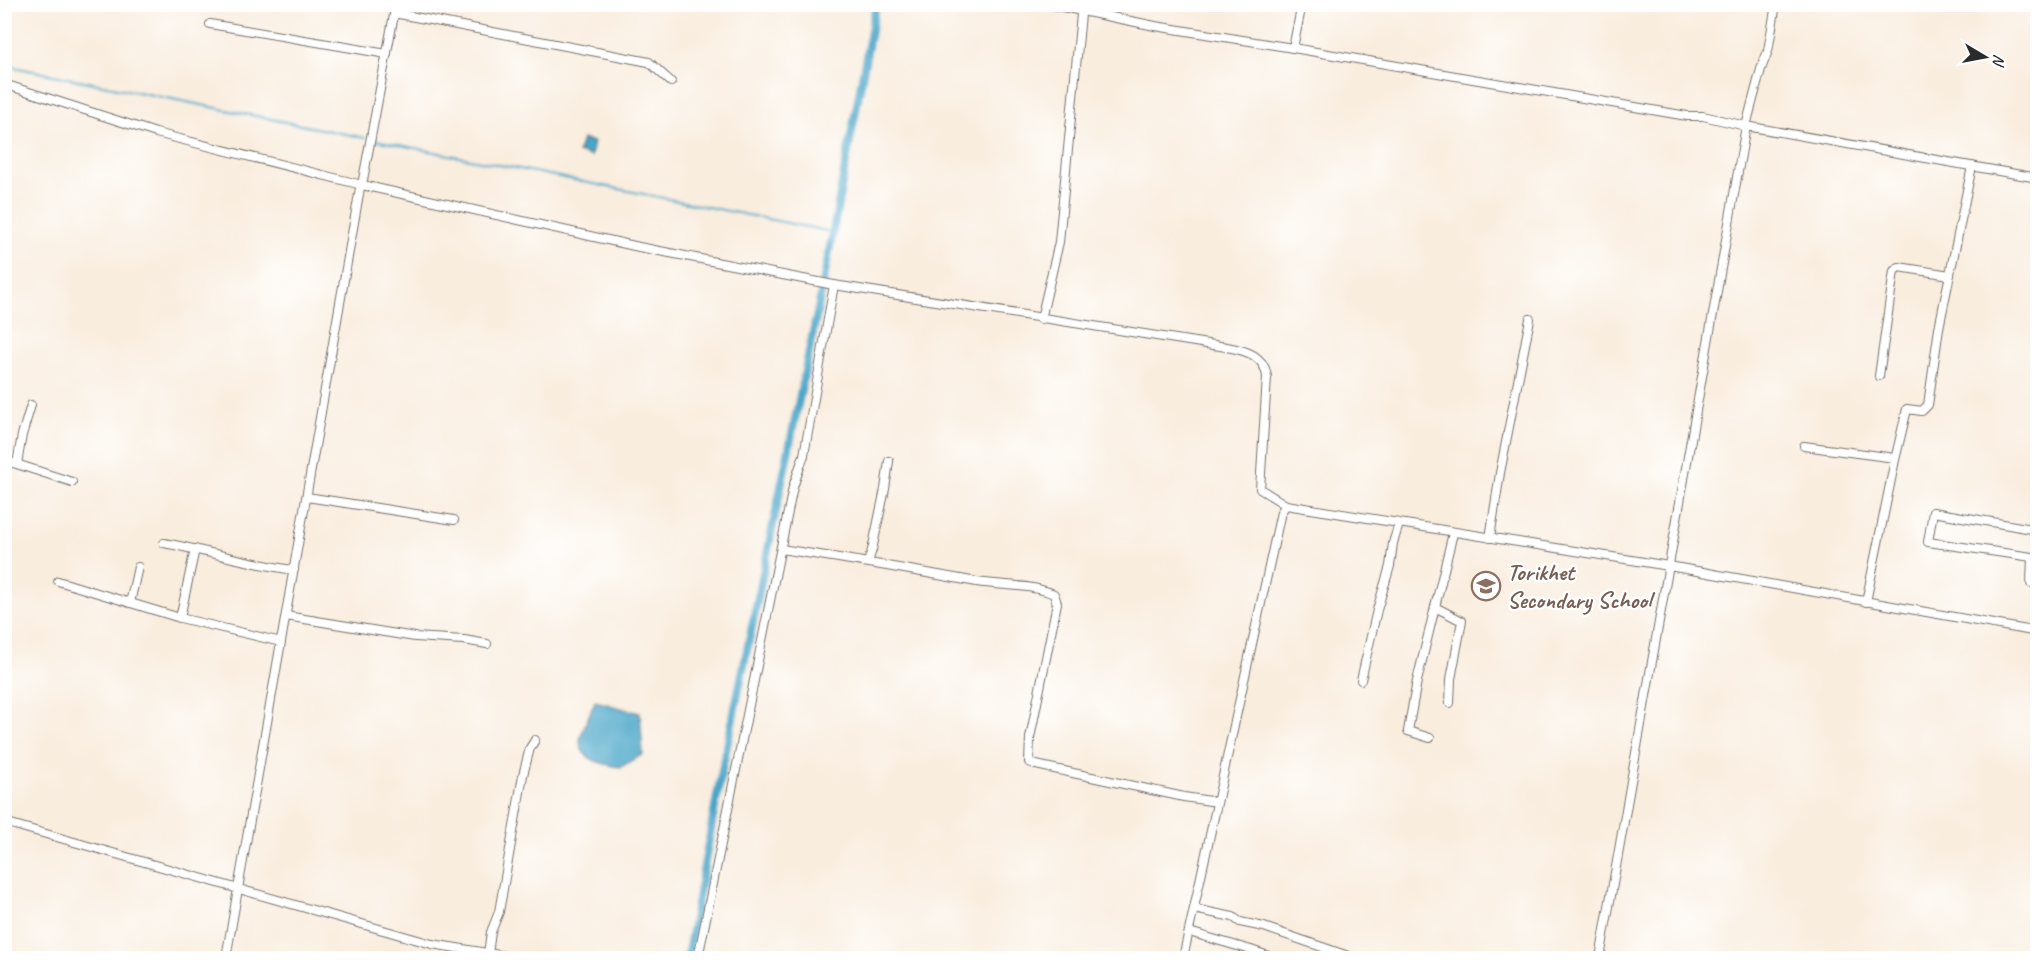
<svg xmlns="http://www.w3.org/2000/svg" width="2042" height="963" font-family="Caveat,sans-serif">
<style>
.water{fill:#4aa6c8;stroke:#3a687a;stroke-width:1.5}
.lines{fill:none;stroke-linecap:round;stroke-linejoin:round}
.stream{stroke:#4aa6c8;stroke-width:2}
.canal{stroke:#4aa6c8;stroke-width:8}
.minor-casing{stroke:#736f6a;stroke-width:10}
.minor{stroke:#fff;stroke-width:8}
.labels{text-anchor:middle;stroke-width:4.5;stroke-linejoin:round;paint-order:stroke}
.education-label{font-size:24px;font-weight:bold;fill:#785e54;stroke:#fff;text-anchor:start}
</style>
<rect width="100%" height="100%" fill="#fff"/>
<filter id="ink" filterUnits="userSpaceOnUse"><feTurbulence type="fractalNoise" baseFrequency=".0167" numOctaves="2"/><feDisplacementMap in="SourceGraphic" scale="12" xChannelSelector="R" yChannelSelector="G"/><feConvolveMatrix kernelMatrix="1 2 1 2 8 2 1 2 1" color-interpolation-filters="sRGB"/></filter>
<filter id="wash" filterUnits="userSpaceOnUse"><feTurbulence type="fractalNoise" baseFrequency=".008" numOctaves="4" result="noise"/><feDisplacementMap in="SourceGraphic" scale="24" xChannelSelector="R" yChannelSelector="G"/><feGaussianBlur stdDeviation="1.35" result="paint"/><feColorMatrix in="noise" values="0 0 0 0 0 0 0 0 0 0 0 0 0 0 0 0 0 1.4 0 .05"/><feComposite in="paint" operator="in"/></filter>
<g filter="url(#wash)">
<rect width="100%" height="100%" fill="#f9edde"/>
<g class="water">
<path d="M582,139L594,142L591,156L578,152Z"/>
<path d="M595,701L640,713L643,754L621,767C607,765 580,761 580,741C580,734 592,709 595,701Z"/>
</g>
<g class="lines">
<g class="stream">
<path d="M4,65L365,138"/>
<path d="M375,140L832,232"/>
</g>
<path class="canal" d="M687,958L720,780L821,294L876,4"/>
</g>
</g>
<g filter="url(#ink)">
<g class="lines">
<g class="minor-casing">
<g id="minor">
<path d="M1048,4L1155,26L1293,48L1687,116H1703L1746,126L2038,178"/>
<path d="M394,13L649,62L671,82"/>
<path d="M210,24L387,54"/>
<path d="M1293,48L1302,4"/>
<path d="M4,84L156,133L362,185L639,247L834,285L1201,343C1227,348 1264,347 1267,377L1260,489L1286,505"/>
<path d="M1041,319L1059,242L1082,4"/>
<path d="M1879,376L1894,271L1899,267L1950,275"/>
<path d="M1804,446L1895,458"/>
<path d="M4,460L72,482"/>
<path d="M17,464L22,435L31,405"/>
<path d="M307,497L454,520"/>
<path d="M2038,530L1933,512L1928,542L2032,557L2031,583L2038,584"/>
<path d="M1490,538L1500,473L1530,319"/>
<path d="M164,543C208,551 250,564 294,570"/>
<path d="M781,549C847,559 912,570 977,582C1002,586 1031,584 1054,594L1057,603L1030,738L1029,762L1036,765L1184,797L1217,802"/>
<path d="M868,562L872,550L885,489L889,461"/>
<path d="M58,581L180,618L281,642"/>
<path d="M1866,602L1895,460L1907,409L1922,411L1928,405L1939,328L1972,166"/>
<path d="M130,603L138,567"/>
<path d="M1435,607L1462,621L1451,679L1450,703"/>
<path d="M286,616L415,637L464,640L487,644"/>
<path d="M180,618L195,549"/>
<path d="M1361,680L1377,610L1390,566L1393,543L1399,524"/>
<path d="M1430,738L1408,731L1417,681L1453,533"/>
<path d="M4,822L432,944L518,958"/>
<path d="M1194,909L1233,917L1240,922L1264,927L1354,958"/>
<path d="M1189,932L1251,950L1274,958"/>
<path d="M488,954L491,932L499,912L523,775L530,748L535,740"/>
<path d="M226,958L360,188L362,185L396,4"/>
<path d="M698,958L793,487L804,455L834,285"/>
<path d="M1183,958L1281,512L1286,505L1669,566L2038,632"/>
<path d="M1600,958L1746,126L1761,69L1768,51L1776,4"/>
</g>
</g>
<use href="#minor" class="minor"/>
</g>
</g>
<defs>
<g id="school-ring" transform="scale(1.5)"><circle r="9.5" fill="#fff" stroke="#8d6e63" stroke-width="1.5"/><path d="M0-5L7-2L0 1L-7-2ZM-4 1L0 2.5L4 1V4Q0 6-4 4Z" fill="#8d6e63"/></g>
</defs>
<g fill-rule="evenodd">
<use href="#school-ring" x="1486" y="586"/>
</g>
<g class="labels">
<g class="education-label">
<text x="1507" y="580">Torikhet<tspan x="1507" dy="28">Secondary School</tspan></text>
</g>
</g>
<rect width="2042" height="963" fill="none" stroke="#fff" stroke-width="24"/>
<g transform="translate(1985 57) rotate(100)" stroke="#ffffff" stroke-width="4.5" paint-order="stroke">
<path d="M0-4.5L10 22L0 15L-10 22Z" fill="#2b2b2b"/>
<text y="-9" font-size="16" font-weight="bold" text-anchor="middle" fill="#2b2b2b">N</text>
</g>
</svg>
